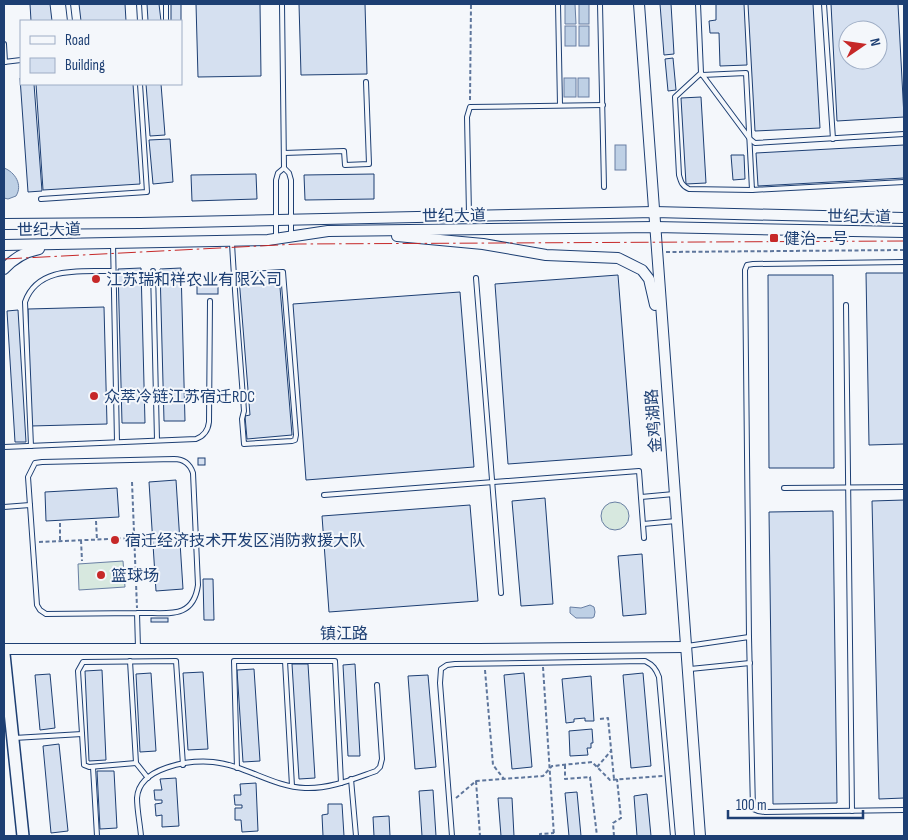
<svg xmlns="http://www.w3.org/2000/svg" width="908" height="840" font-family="'Sofia Sans Condensed','Noto Sans SC',sans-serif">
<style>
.green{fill:#d7e8df;stroke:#687fa3}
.water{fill:#bed0e5;stroke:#687fa3}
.building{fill:#d5e0f0;stroke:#1d3f73;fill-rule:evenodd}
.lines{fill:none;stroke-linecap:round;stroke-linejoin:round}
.service-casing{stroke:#1d3f73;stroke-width:6}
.tertiary-casing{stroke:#1d3f73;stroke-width:12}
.secondary-casing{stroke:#1d3f73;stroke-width:14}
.path{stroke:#5e769c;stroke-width:2;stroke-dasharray:4 2.5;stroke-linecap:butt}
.service{stroke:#f4f7fb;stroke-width:4}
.tertiary{stroke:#f4f7fb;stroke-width:10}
.secondary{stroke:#f4f7fb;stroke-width:11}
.power{stroke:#c62828;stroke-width:1;stroke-dasharray:18 4 2.5 4;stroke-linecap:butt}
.poi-dot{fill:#c62828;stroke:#f4f7fb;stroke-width:2}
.labels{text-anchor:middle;stroke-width:4;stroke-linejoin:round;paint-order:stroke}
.street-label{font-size:16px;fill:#1d3f73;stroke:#f4f7fb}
.poi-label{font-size:16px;fill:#1d3f73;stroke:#f4f7fb;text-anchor:start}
</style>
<rect width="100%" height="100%" fill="#f4f7fb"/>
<g class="green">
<circle cx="615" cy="516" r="14"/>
<path d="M123,561L125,587L79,590L78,564Z"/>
</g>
<g class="water">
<path d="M565,4H575L576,24H565Z"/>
<rect x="579" y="4" width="10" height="20"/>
<rect x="565" y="26" width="11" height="20"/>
<rect x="579" y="26" width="10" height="20"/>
<rect x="564" y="78" width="12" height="19"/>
<rect x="578" y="78" width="11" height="19"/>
<rect x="615" y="145" width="11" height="25"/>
<path d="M4,168C15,172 23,185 16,196L8,199L4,198Z"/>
<path d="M590,605L594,607L595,612L594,617L592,618H576L570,613V607L581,608Z"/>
</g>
<g class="building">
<path d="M30,4H50L52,21H31Z"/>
<path d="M79,4H125L126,21H81Z"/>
<path d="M147,4H159L161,21H148Z"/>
<rect x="171" y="4" width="10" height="17"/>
<path d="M196,4H260L261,76L198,77Z"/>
<path d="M299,4H365L367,74L301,75Z"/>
<path d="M660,4H671L674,54L664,55Z"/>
<path d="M716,4H744L747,65L720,66L719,33H710L709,21L716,20Z"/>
<path d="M748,4H813L820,128L755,131Z"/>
<path d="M831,4H898L904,117L837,121ZM848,30H878V60H848Z"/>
<path d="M673,58L676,90L668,91L665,59Z"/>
<path d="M20,78H21V84H34L42,191L28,192Z"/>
<path d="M36,84H133L140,184L43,190Z"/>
<path d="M146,84H161L165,135L150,136Z"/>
<path d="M701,97L706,183L686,184L681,98Z"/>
<path d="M170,139L173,182L153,184L149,140Z"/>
<path d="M904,145V178L758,186L756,153Z"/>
<path d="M731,155H744L745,179L733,180Z"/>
<path d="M256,174L257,199L192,201L191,175Z"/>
<path d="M374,174V199L305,200L304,175Z"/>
<path d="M141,268L145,423H122L118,269Z"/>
<path d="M181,268L185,421H164L160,269Z"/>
<path d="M866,273H904V444L869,445Z"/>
<path d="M279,275L292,435L247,439L245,416L250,415L239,278Z"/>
<path d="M618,275L632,455L508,464L495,284Z"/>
<path d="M768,275H833L834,468H769Z"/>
<rect x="197" y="285" width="21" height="9"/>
<path d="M460,292L474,467L306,480L293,304Z"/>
<path d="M104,307L107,424L31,426L28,309Z"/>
<path d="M18,310L26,442H15L7,311Z"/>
<rect x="198" y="458" width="7" height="7"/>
<path d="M176,480L183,589L156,591L149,482Z"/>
<path d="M117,488L119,517L46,521L45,492Z"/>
<path d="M545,498L553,604L521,606L512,501Z"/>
<path d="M904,500V798L879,799L872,501Z"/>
<path d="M470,505L478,601L329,612L322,516Z"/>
<path d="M833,511L837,803L773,804L769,512Z"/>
<path d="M642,554L646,614L623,616L618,556Z"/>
<path d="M203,579H213L214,620H204Z"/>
<rect x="151" y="618" width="17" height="4"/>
<path d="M292,664H308L315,778L299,779Z"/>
<path d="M355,664L360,756H348L343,665Z"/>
<path d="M254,669L260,761L243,762L237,670Z"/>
<path d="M102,670L106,760L89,761L85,671Z"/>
<path d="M203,672L208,749L188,750L183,673Z"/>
<path d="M151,673L156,751L140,752L136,674Z"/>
<path d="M524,673L532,767L512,769L504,675Z"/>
<path d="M643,673L651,766L631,768L623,675Z"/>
<path d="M50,674L55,728L40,730L35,675Z"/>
<path d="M428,675L436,767L415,769L408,676Z"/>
<path d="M591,676L594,721H585V718L574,719V722L566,723L562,679Z"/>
<path d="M592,729L593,743H591V748H587L588,755L570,756L569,731Z"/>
<path d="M59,744L68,831L51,833L43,746Z"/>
<path d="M97,771H114L117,828L100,829Z"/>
<path d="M176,778L179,826L162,827V815L156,816L155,804L162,803V800H155L154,790H162L160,779Z"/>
<path d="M256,783L258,831L242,832L241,820H235V808H242V805H235L234,795H241L240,784Z"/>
<path d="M433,790L436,836H422L419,791Z"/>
<path d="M577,792L581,836H569L565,793Z"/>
<path d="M647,794L651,836H637L634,796Z"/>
<path d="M498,798H512L514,836H501Z"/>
<path d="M328,804H342L344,836H323L322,815L328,814Z"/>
<path d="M389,816L390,836H374L373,817Z"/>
</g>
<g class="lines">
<g class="service-casing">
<g id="service">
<path d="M68,4L70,21"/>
<path d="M139,4L140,21"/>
<path d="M166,4V21"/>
<path d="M282,4L284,168"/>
<path d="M558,4L560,105"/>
<path d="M600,4L604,187"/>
<path d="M698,4L701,73L750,139L755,143L904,134"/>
<path d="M824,4L833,139"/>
<path d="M4,44L5,62"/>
<path d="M4,62L21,60"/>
<path d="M701,73L675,97L679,175C681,182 682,186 689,189L752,190"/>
<path d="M702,75L746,73L752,190L904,182"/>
<path d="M284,153L344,151L345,165L369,164L366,82"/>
<path d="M41,199L147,192L140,84"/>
<path d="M469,214L467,117L470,107L603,105"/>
<path d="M276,237V180L278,173L284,168L289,173L291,180V234"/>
<path d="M113,243L117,442"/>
<path d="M232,243C235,299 240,355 244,411L242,419L244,444L292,441L295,440L296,435L283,272L234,275"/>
<path d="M153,271L157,440"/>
<path d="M476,278L501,593"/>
<path d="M846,305L852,811"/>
<path d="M31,446L25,302C38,265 82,272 113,271"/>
<path d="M4,447L196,439C204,436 208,431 209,422L210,301"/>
<path d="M784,488L904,487"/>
<path d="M324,495L639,471L644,538"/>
<path d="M641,497L674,494"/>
<path d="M4,507L30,505"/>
<path d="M643,524L676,521"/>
<path d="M137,613L46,614L40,610L37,605L28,477L35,463L42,462L174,459C184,459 190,464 193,473L198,585C193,621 166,612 137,613L138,648"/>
<path d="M749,637L745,270L747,265L753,264L904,262"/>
<path d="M687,646L749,637L753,809L758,811L765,812L904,810"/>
<path d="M130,661L136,763L148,778"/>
<path d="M285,661L292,786"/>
<path d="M690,669L750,663"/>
<path d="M14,738L82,734"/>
<path d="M136,763L89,767L84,765L78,671L83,662L176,661L183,765"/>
<path d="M93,767L97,836"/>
<path d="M237,768L234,661H335L341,783"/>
<path d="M351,779L356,836"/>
<path d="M141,836C140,824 137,810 137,798C139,767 189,760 213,762C245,765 273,787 305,788C330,789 353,779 376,771L380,767L382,759L377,685"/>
<path d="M452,836L440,683L441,669L447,665L455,664L645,661C653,665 656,669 659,677L673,836"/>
</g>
</g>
<g class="tertiary-casing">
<g id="tertiary">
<path d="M639,4L700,836"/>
<path d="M4,224L140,223L654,212L904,218"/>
<path d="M397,236L483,244L546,255L618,258L642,270L649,279L655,305"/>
<path d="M4,245L268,240L328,231L655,227L904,232"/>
<path d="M4,269C14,258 24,252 39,249"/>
<path d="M4,649H479L685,647"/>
</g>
</g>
<g class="secondary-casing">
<path id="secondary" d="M4,654L23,836"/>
</g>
<g class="path">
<path d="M470,100L471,4"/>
<path d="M666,252L904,250"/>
<path d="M132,482L137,608"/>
<path d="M96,521L97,540"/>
<path d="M60,523V541"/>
<path d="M81,540L82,561"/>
<path d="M39,542L134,538"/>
<path d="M543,667L554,836"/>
<path d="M485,670L493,765L504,779"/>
<path d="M600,719L608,718L614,779"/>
<path d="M565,765V779L590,777L597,836"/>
<path d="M597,767L611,751"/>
<path d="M476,781L480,836"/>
<path d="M456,798L476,781L543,776L552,766L592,762L610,780L663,776"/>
<path d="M540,836V834L554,833"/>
<path d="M614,836L613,823L621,818L617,779"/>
</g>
<use href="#service" class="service"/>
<use href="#tertiary" class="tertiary"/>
<use href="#secondary" class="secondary"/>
<path class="power" d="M4,259L298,244L904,241"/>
</g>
<g class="poi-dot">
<rect x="769" y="233" width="10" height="10" rx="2.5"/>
<circle cx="96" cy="279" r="5"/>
<circle cx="94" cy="396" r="5"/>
<circle cx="115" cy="540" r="5"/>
<circle cx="101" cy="575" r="5"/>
</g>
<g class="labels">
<g class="street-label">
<text transform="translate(454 215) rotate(-1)" y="6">世纪大道</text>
<text transform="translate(859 216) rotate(1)" y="6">世纪大道</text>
<text transform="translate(49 229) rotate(-1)" y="6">世纪大道</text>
<text transform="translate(653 421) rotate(-94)" y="6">金鸡湖路</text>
<text x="344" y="639">镇江路</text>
</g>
<g class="poi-label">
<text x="784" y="244">健治一号</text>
<text x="106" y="285">江苏瑞和祥农业有限公司</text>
<text x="104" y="402">众萃冷链江苏宿迁RDC</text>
<text x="125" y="546">宿迁经济技术开发区消防救援大队</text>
<text x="111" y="581">篮球场</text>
</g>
</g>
<rect width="908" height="840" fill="none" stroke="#1d3f73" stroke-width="10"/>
<rect x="20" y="20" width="162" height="65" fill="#f4f7fb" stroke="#9eadc5"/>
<rect x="30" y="36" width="25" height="8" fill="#f4f7fb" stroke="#9eadc5"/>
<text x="65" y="45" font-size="15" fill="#1d3f73">Road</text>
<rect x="30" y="58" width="25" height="15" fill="#d5e0f0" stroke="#9eadc5"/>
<text x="65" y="70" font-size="15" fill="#1d3f73">Building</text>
<g transform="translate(863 45) rotate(77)"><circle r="24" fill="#f4f7fb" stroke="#9eadc5"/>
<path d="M0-4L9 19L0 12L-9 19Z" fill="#c62828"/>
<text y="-8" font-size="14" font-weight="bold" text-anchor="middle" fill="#1d3f73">N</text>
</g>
<path d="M728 810v8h135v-8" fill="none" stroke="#1d3f73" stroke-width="2.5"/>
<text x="736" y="810" font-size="15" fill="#1d3f73" stroke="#f4f7fb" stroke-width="4" paint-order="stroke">100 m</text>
</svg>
